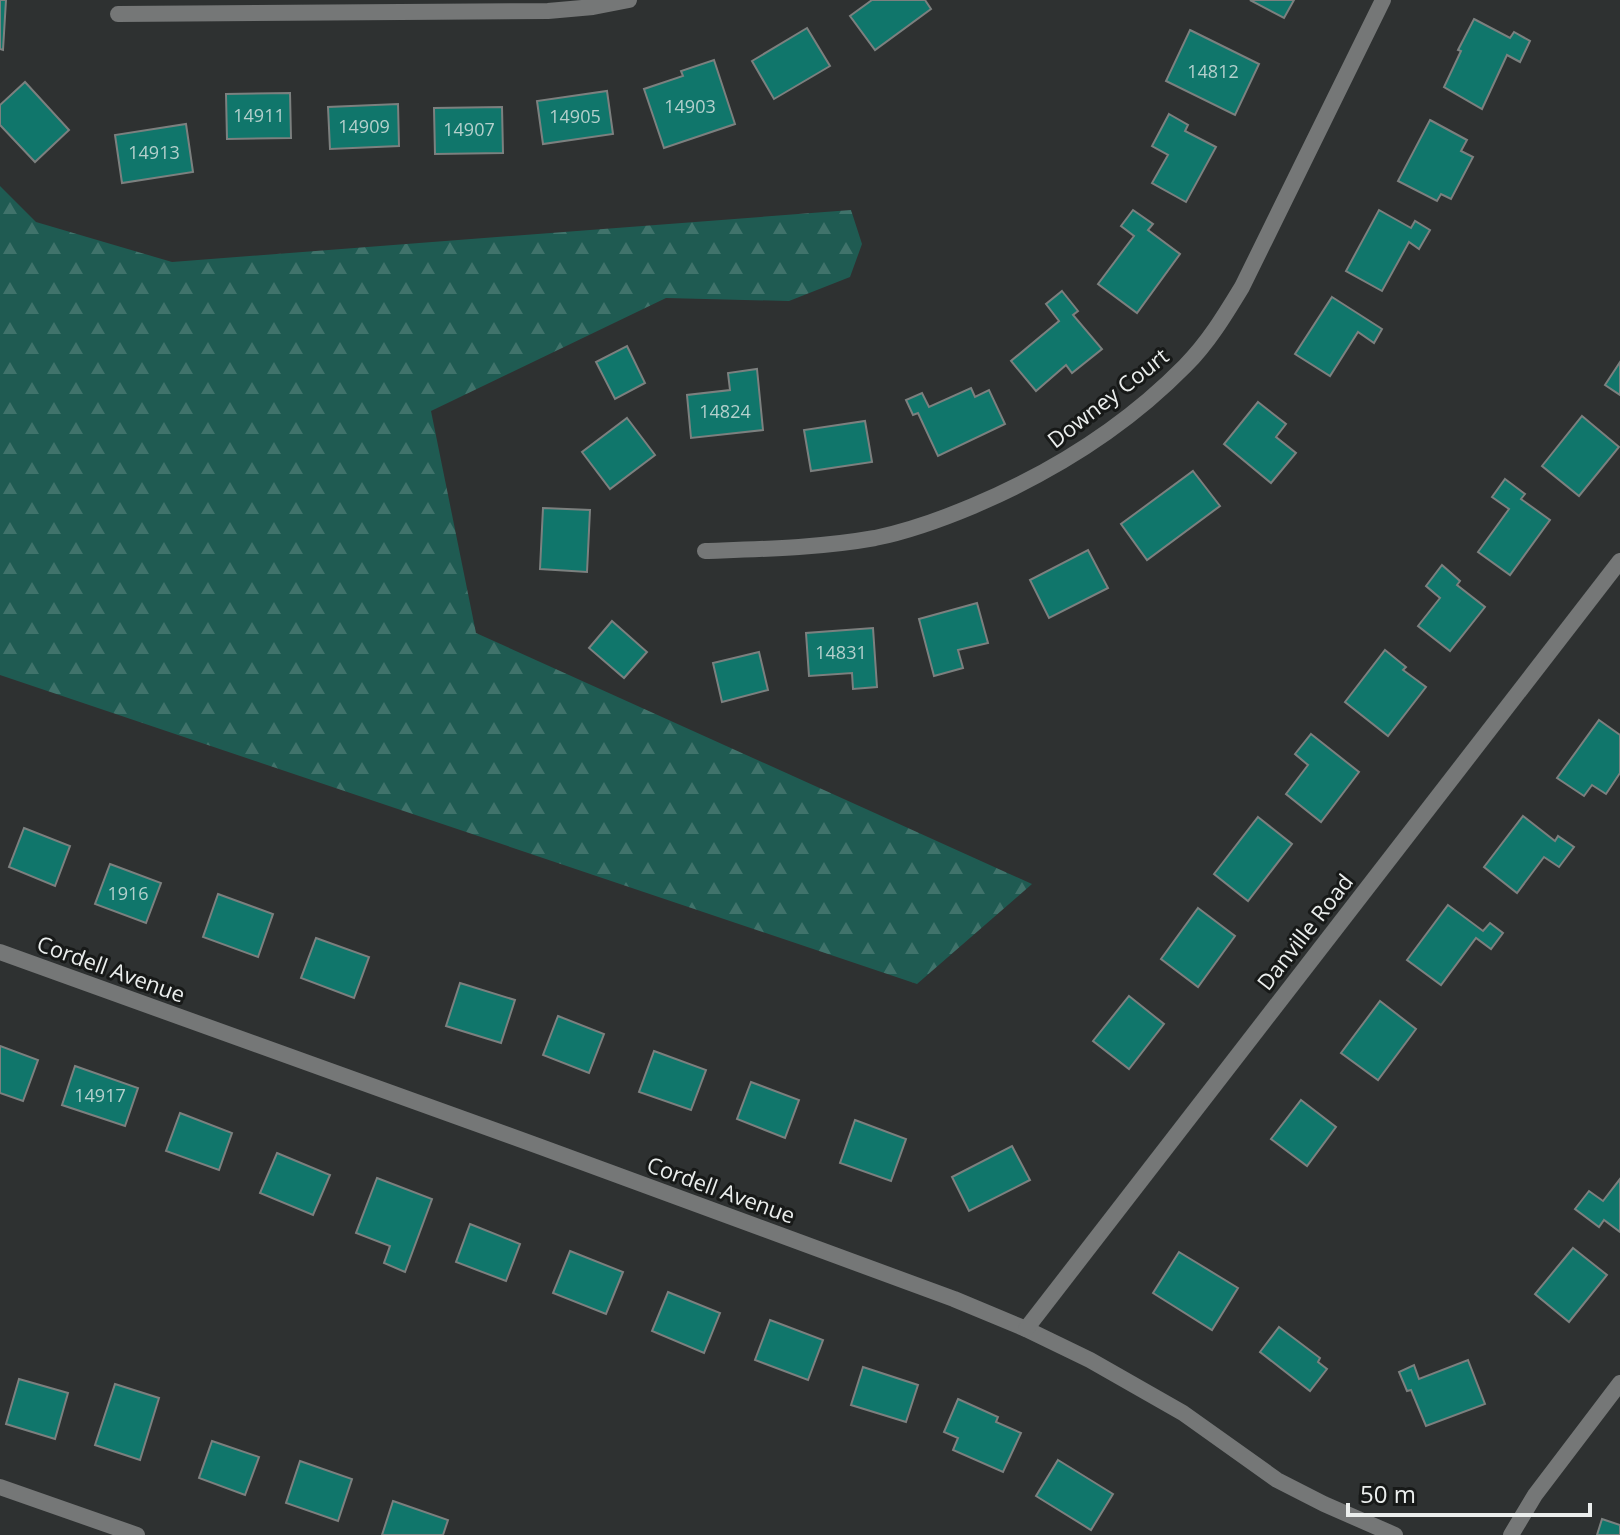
<svg xmlns="http://www.w3.org/2000/svg" width="1620" height="1535" font-family="'Open Sans',sans-serif">
<style>
.forest{fill:url(#forest-firs)}
.building{fill:#10766b;stroke:#7c807f;stroke-width:2}
.lines{fill:none;stroke-linecap:round;stroke-linejoin:round}
.street{stroke:#757777;stroke-width:16}
.labels{text-anchor:middle;stroke-width:6;stroke-linejoin:round;paint-order:stroke}
.number-label{font-size:18px;fill:#b4d0cc}
.street-label{font-size:22px;fill:#ebeeed;stroke:#171918}
</style>
<defs>
<pattern id="forest-firs" width="22" height="20" patternUnits="userSpaceOnUse" patternTransform="scale(2)"><rect width="22" height="20" fill="#1f5b52"/><path d="M5 1l3.5 6h-7zM16 11l3.5 6h-7z" fill="#40736b"/></pattern>
</defs>
<rect width="100%" height="100%" fill="#2e3131"/>
<path class="forest" d="M0,186L36,222L172,262L851,210L862,244L850,277L789,301L666,298L431,411L476,633L1032,884L917,984L0,675Z"/>
<g class="building">
<path d="M0,0H6L3,50L0,49Z"/>
<path d="M872,0H925L931,9L875,50L850,16Z"/>
<path d="M1250,0H1294L1284,18Z"/>
<path d="M1474,19L1510,38L1514,32L1530,41L1520,62L1507,55L1482,109L1444,87L1461,51L1458,50Z"/>
<path d="M807,28L830,66L774,99L752,61Z"/>
<path d="M1190,30L1259,64L1235,115L1166,81Z"/>
<path d="M714,60L735,124L664,148L644,89L683,76L681,71Z"/>
<path d="M25,82L69,130L35,162L0,125V105Z"/>
<path d="M607,91L613,134L543,144L537,101Z"/>
<path d="M290,93L291,138L227,139L226,94Z"/>
<path d="M398,104L399,146L330,149L328,107Z"/>
<path d="M502,107L503,153L435,154L434,108Z"/>
<path d="M1169,114L1188,125L1185,131L1216,147L1186,202L1152,183L1168,155L1152,146Z"/>
<path d="M1430,120L1467,140L1461,151L1473,157L1451,199L1441,194L1437,201L1398,181Z"/>
<path d="M186,124L193,172L122,183L115,135Z"/>
<path d="M1133,210L1153,224L1148,230L1180,254L1137,313L1098,284L1134,236L1121,226Z"/>
<path d="M1379,210L1411,228L1415,221L1430,230L1419,249L1409,242L1382,291L1346,271Z"/>
<path d="M1062,291L1078,311L1073,315L1102,349L1072,373L1066,365L1036,391L1011,361L1059,321L1046,304Z"/>
<path d="M1332,297L1382,329L1374,343L1358,332L1330,376L1295,354Z"/>
<path d="M627,346L645,383L615,399L596,362Z"/>
<path d="M1620,362V395L1605,385Z"/>
<path d="M757,369L763,430L691,438L687,395L730,390L728,373Z"/>
<path d="M971,388L975,397L989,390L1005,424L938,456L918,413L913,415L906,400L922,393L929,407Z"/>
<path d="M1258,402L1286,424L1276,437L1296,453L1271,483L1224,444Z"/>
<path d="M1582,416L1619,447L1579,496L1542,466Z"/>
<path d="M627,418L655,455L610,489L582,452Z"/>
<path d="M865,421L872,462L811,471L804,430Z"/>
<path d="M1193,471L1220,506L1147,560L1121,524Z"/>
<path d="M1505,479L1525,494L1521,499L1550,520L1510,575L1478,552L1509,509L1492,497Z"/>
<path d="M543,508L590,510L587,572L540,569Z"/>
<path d="M1088,550L1108,588L1049,618L1030,580Z"/>
<path d="M1442,565L1460,581L1457,585L1485,607L1450,651L1418,626L1440,598L1426,586Z"/>
<path d="M977,603L988,643L958,650L963,668L934,676L919,619Z"/>
<path d="M612,621L647,652L624,678L589,648Z"/>
<path d="M873,628L877,687L853,689L852,673L809,676L806,633Z"/>
<path d="M1385,650L1406,667L1403,670L1426,687L1388,736L1345,702Z"/>
<path d="M759,652L768,690L722,702L713,663Z"/>
<path d="M1599,720L1620,735V773L1606,794L1592,785L1584,796L1557,778Z"/>
<path d="M1311,734L1359,772L1321,822L1286,794L1308,765L1295,754Z"/>
<path d="M1523,816L1555,841L1558,836L1574,847L1559,867L1544,857L1517,893L1484,867Z"/>
<path d="M1258,817L1292,844L1248,901L1214,874Z"/>
<path d="M24,828L70,846L55,886L9,867Z"/>
<path d="M110,864L161,883L146,923L95,904Z"/>
<path d="M218,894L273,914L258,957L203,937Z"/>
<path d="M1448,905L1483,931L1490,923L1503,933L1491,949L1476,938L1441,985L1407,960Z"/>
<path d="M1198,908L1235,936L1198,987L1161,959Z"/>
<path d="M316,938L369,957L354,998L301,978Z"/>
<path d="M460,983L515,1000L501,1043L446,1026Z"/>
<path d="M1129,996L1164,1024L1129,1069L1093,1041Z"/>
<path d="M1380,1001L1416,1029L1378,1080L1341,1053Z"/>
<path d="M558,1016L604,1034L589,1073L543,1055Z"/>
<path d="M0,1046L38,1060L23,1101L0,1093Z"/>
<path d="M654,1051L706,1070L691,1110L639,1092Z"/>
<path d="M75,1066L138,1088L125,1126L62,1105Z"/>
<path d="M751,1082L799,1100L785,1138L737,1119Z"/>
<path d="M1301,1100L1336,1127L1307,1166L1271,1139Z"/>
<path d="M180,1113L232,1133L219,1170L166,1151Z"/>
<path d="M855,1120L906,1139L891,1181L840,1163Z"/>
<path d="M1012,1146L1030,1180L969,1211L952,1177Z"/>
<path d="M277,1153L330,1175L313,1215L260,1193Z"/>
<path d="M377,1178L432,1199L405,1272L384,1263L390,1246L356,1233Z"/>
<path d="M1620,1179V1232L1604,1220L1599,1227L1575,1209L1589,1191L1603,1201Z"/>
<path d="M470,1224L520,1244L506,1281L456,1262Z"/>
<path d="M1573,1248L1607,1275L1569,1322L1535,1294Z"/>
<path d="M570,1251L623,1272L606,1314L553,1293Z"/>
<path d="M1179,1252L1238,1288L1212,1330L1153,1293Z"/>
<path d="M668,1292L720,1313L704,1353L652,1331Z"/>
<path d="M770,1320L823,1340L808,1380L755,1360Z"/>
<path d="M1279,1327L1320,1358L1318,1362L1327,1369L1310,1391L1260,1352Z"/>
<path d="M1468,1360L1485,1404L1426,1426L1411,1390L1407,1391L1399,1372L1414,1365L1419,1379Z"/>
<path d="M863,1367L918,1385L906,1422L851,1405Z"/>
<path d="M19,1379L68,1393L55,1439L6,1424Z"/>
<path d="M115,1384L159,1398L140,1460L95,1445Z"/>
<path d="M958,1399L998,1417L996,1422L1021,1433L1003,1472L953,1450L958,1438L944,1432Z"/>
<path d="M212,1441L259,1457L245,1495L199,1478Z"/>
<path d="M1058,1460L1113,1494L1091,1530L1036,1496Z"/>
<path d="M300,1461L352,1479L338,1521L286,1503Z"/>
<path d="M393,1501L448,1520L443,1535H382Z"/>
<path d="M1602,1519L1620,1525V1535H1597Z"/>
</g>
<g class="lines">
<g class="street">
<path d="M118,14L548,11L593,7L629,0"/>
<path d="M705,551C762,549 819,548 875,538C909,531 942,519 973,506C1053,472 1124,428 1185,366C1208,343 1225,315 1242,287L1383,0"/>
<path d="M0,952L541,1147L954,1299L1026,1329L1090,1360L1183,1413L1277,1480L1324,1504L1395,1535"/>
<path d="M1026,1329L1620,561"/>
<path d="M0,1487L137,1535"/>
<path d="M1511,1535L1535,1495L1620,1383"/>
</g>
</g>
<g class="labels">
<g class="number-label">
<text x="1213" y="78">14812</text>
<text x="690" y="113">14903</text>
<text x="259" y="122">14911</text>
<text x="575" y="123">14905</text>
<text x="364" y="133">14909</text>
<text x="469" y="136">14907</text>
<text x="154" y="159">14913</text>
<text x="725" y="418">14824</text>
<text x="841" y="659">14831</text>
<text x="128" y="900">1916</text>
<text x="100" y="1102">14917</text>
</g>
<g class="street-label">
<text transform="translate(1108 398) rotate(-38)" y="8">Downey Court</text>
<text transform="translate(1305 932) rotate(-52)" y="8">Danville Road</text>
<text transform="translate(111 969) rotate(20)" y="8">Cordell Avenue</text>
<text transform="translate(721 1190) rotate(20)" y="8">Cordell Avenue</text>
</g>
</g>
<path d="M1348 1503v12h242v-12" fill="none" stroke="#ebeeed" stroke-width="4"/>
<text x="1360" y="1503" font-size="24" fill="#ebeeed" stroke="#171918" stroke-width="6" paint-order="stroke">50 m</text>
</svg>
